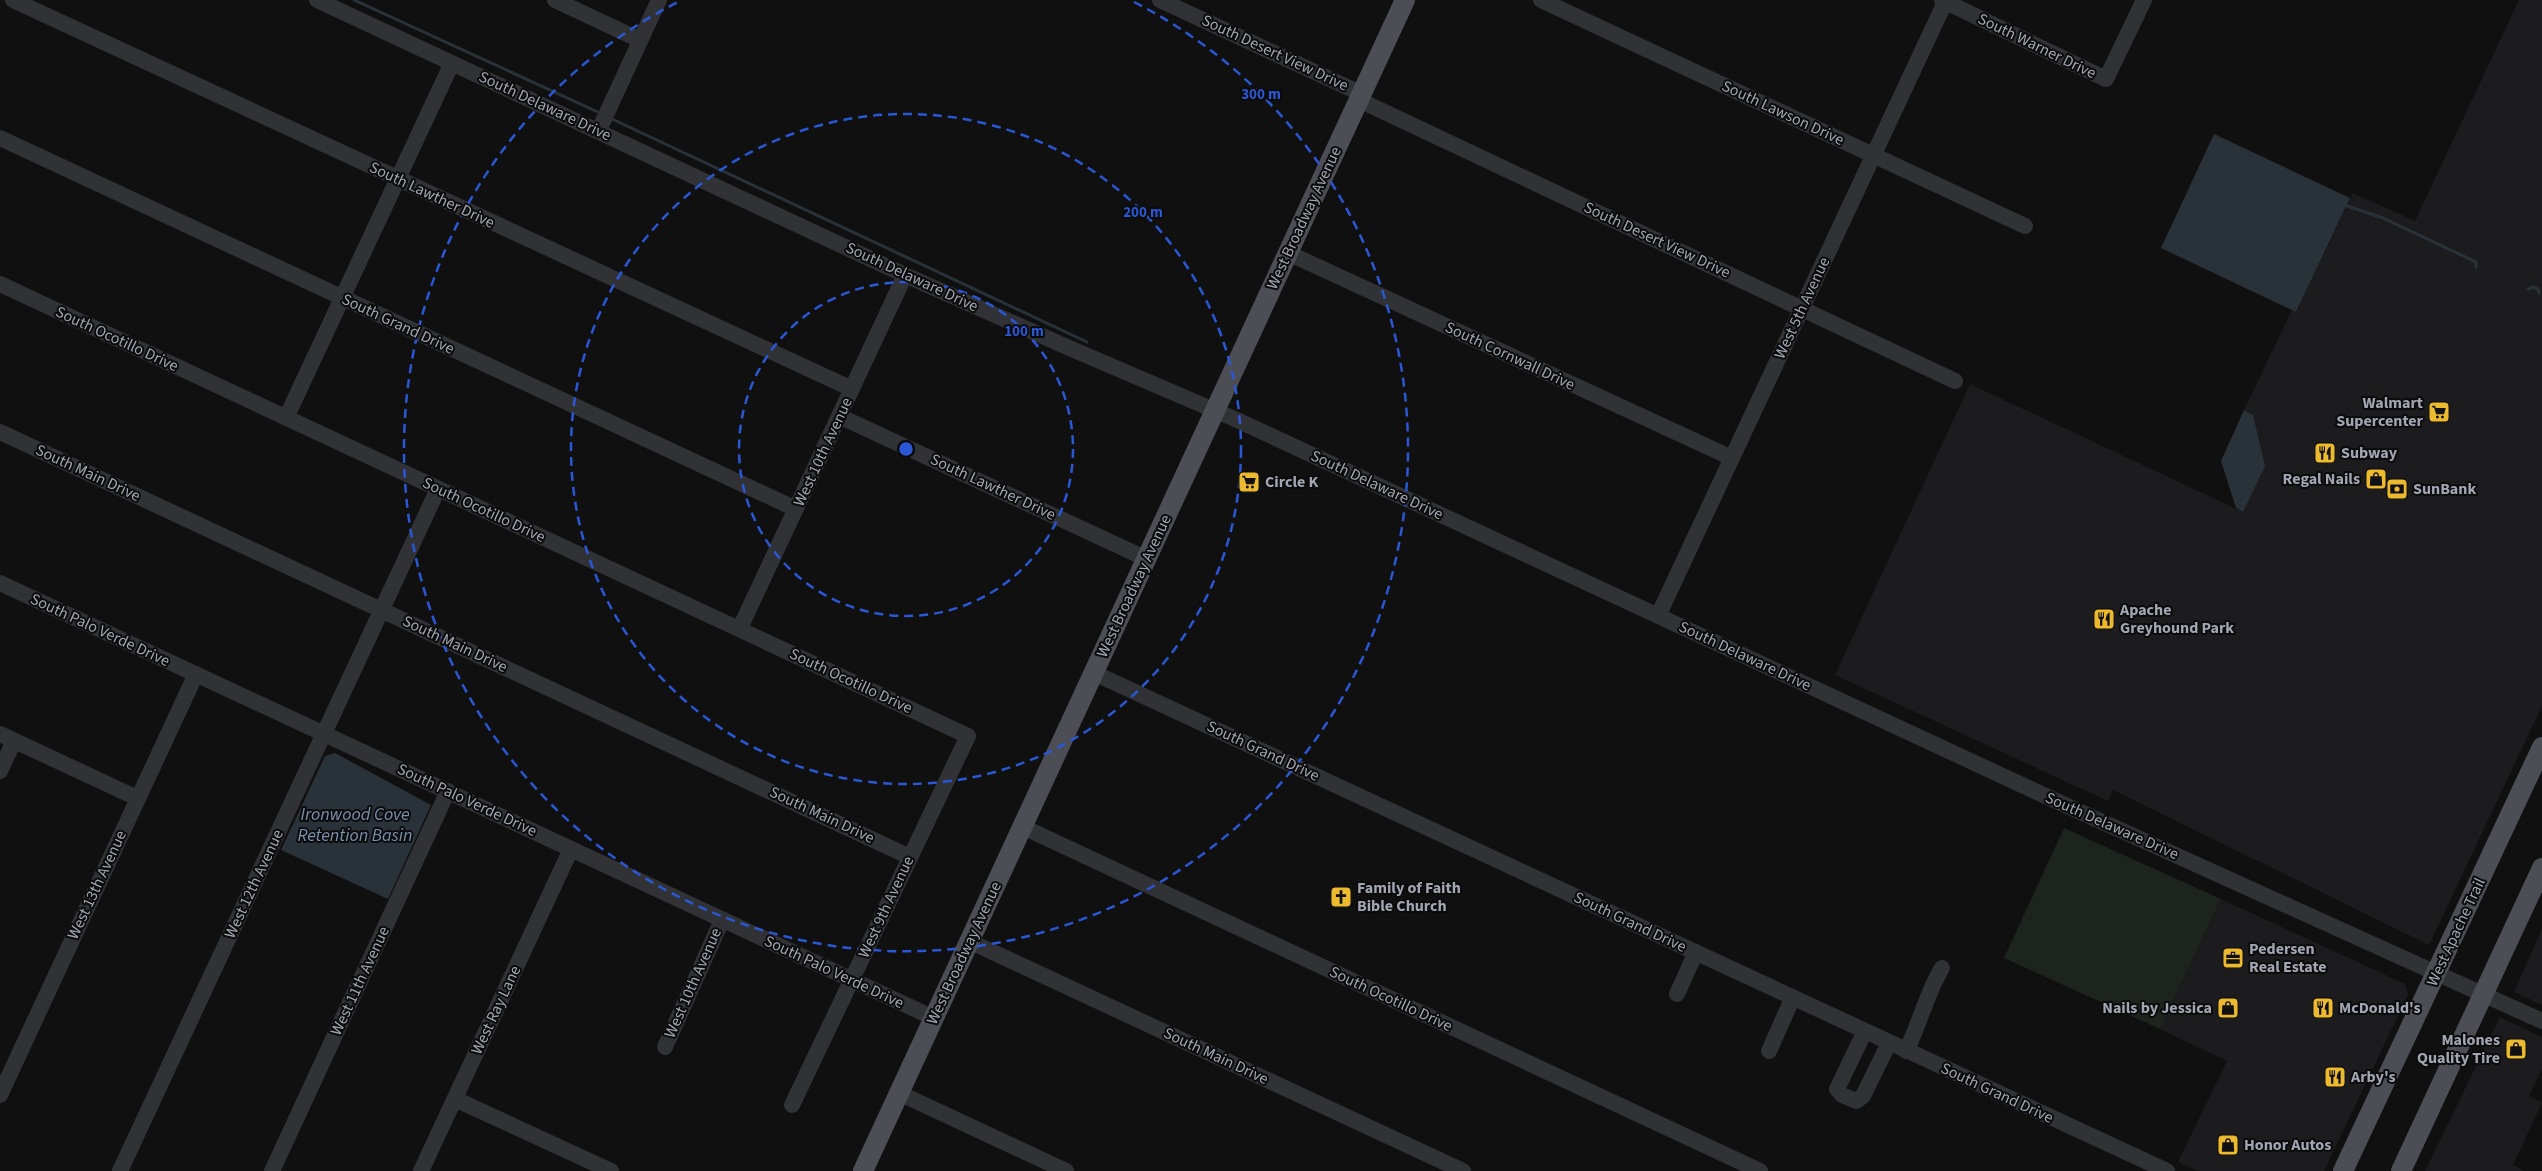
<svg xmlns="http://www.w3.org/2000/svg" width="2542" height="1171" font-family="'Source Sans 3',sans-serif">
<rect width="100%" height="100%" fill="#101011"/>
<path fill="#1c1c1e" d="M 2519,0 L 2542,0 L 2542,706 L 2429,945 L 2113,790 L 2108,801 L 1835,675 L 1970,384 L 2243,512 L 2257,437 L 2253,415 L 2244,410 L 2292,310 L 2296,312 L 2353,193 L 2415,221 Z
M 2221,899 L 2405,984 L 2408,995 L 2324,1171 L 2198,1171 L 2178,1162 L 2227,1061 L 2160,1029 Z
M 2542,929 L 2542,1005 L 2514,992 Z
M 2500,1017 L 2542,1037 L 2542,1069 L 2529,1096 L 2542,1103 L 2513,1165 L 2524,1171 L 2425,1171 Z"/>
<path fill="#1d241e" d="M 2064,828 L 2221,899 L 2160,1029 L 2004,958 Z"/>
<path fill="#2a3239" d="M 2214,134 L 2350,198 L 2296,312 L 2161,248 Z
M 2244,410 L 2253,415 L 2265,466 L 2243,512 L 2236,508 L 2221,461 Z
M 335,753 L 431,805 L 388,899 L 281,850 L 325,756 Z"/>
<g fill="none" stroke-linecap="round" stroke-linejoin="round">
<path stroke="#2a3239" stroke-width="3" d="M 354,0 L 600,113
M 610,118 L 1087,342
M 2347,206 L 2383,218 L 2476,262 L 2476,267
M 2528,289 L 2533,287 L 2538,289 L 2539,293"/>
<path stroke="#313236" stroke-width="16" d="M 13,0 L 852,389
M 317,0 L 905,275 L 1067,347 L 1237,420 L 2065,805 L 2542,1021
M 555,0 L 640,40
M 1160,0 L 1362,94
M 1541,0 L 2025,226
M 1942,0 L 2106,79 L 2144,0
M 1359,100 L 1955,381
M 599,130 L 659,0
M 0,138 L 796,509
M 1288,253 L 1732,458
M 0,284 L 968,736 L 792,1105
M 839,416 L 1147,559
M 286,418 L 452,63
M 0,432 L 910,857
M 0,583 L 934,1018
M 1658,616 L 1946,0
M 740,628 L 905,275
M 1094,673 L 2167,1171
M 0,734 L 137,798
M 0,771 L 14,741
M 1023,827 L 1760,1171
M 969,941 L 1463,1171
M 1677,994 L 1696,952
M 1865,1031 L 1837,1089 L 1842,1095 L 1856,1101 L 1863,1096 L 1889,1043
M 665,1047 L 722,920
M 1769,1051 L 1793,997
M 1906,1051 C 1920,1024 1926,994 1942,968
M 899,1093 L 1066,1171
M 0,1095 L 196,674
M 455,1099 L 611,1171
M 120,1171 L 438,489
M 272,1171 L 448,791
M 421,1171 L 571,849"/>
<path stroke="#4d4e55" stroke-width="20" d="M 863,1171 L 1405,0
M 2343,1171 L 2542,747
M 2401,1171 L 2542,868"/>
</g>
<g fill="none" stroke="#2a57d4" stroke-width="2.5" stroke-dasharray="9 6">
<circle cx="906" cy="449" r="167"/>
<circle cx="906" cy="449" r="335"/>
<path d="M1134 2A502 502 0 1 1 678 2"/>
</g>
<defs>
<g id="supermarket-square" transform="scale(1.125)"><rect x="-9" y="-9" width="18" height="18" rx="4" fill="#ecba2e" stroke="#0b0b0c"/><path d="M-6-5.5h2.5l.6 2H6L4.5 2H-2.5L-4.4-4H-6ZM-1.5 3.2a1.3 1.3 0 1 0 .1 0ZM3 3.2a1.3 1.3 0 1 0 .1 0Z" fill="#111"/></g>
<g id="restaurant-square" transform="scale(1.125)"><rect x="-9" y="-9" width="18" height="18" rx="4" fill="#ecba2e" stroke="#0b0b0c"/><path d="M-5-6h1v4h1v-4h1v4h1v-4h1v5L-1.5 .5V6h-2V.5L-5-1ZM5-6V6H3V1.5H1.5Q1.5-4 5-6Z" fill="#111"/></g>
<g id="shop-square" transform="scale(1.125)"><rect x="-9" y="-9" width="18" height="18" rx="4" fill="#ecba2e" stroke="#0b0b0c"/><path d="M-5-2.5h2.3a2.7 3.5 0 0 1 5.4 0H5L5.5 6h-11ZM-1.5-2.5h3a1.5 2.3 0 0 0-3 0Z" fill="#111"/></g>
<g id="bank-square" transform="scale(1.125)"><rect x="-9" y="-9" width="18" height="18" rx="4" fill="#ecba2e" stroke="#0b0b0c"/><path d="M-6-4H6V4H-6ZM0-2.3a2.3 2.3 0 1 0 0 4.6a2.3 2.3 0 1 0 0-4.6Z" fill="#111"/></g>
<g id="church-square" transform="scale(1.125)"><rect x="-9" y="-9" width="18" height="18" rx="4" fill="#ecba2e" stroke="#0b0b0c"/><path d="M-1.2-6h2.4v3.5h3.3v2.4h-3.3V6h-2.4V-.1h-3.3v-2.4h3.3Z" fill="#111"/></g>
<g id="office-square" transform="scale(1.125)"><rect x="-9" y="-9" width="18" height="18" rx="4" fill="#ecba2e" stroke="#0b0b0c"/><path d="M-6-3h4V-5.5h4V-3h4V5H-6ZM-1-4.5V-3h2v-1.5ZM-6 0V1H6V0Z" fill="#111"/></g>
</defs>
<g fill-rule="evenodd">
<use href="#supermarket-square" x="2439" y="412"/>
<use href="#restaurant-square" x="2325" y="453"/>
<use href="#shop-square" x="2376" y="479"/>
<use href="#supermarket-square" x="1249" y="482"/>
<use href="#bank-square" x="2397" y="489"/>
<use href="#restaurant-square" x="2104" y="619"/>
<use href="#church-square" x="1341" y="897"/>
<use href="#office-square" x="2233" y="958"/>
<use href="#shop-square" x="2228" y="1008"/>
<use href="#restaurant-square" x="2323" y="1008"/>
<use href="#shop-square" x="2516" y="1049"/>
<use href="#restaurant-square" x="2335" y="1077"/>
<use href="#shop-square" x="2228" y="1145"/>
</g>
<g text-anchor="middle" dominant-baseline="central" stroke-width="4" stroke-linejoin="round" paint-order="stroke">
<g font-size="16" fill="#a2a5b2" stroke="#0b0b0c">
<text transform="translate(2037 46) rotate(26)">South Warner Drive</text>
<text transform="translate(1275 53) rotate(25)">South Desert View Drive</text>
<text transform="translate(545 106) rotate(25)">South Delaware Drive</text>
<text transform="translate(1783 113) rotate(25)">South Lawson Drive</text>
<text transform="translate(432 195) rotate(25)">South Lawther Drive</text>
<text transform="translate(1304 218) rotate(-65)">West Broadway Avenue</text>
<text transform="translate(1657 240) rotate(25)">South Desert View Drive</text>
<text transform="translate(912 277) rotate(25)">South Delaware Drive</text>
<text transform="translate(1802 308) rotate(-65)">West 5th Avenue</text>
<text transform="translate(398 324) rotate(25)">South Grand Drive</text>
<text transform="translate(117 339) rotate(25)">South Ocotillo Drive</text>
<text transform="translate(1510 356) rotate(25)">South Cornwall Drive</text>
<text transform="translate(823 452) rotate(-65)">West 10th Avenue</text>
<text transform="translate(88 473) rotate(25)">South Main Drive</text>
<text transform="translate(1377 485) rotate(25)">South Delaware Drive</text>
<text transform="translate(993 487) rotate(25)">South Lawther Drive</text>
<text transform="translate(484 510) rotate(25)">South Ocotillo Drive</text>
<text transform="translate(1134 586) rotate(-65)">West Broadway Avenue</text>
<text transform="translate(100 630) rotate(25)">South Palo Verde Drive</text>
<text transform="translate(455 644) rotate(25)">South Main Drive</text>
<text transform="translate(1745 656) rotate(25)">South Delaware Drive</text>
<text transform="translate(851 681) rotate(25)">South Ocotillo Drive</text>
<text transform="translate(1263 751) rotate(25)">South Grand Drive</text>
<text transform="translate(467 800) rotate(25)">South Palo Verde Drive</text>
<text transform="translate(822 815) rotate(25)">South Main Drive</text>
<text transform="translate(2112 826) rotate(24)">South Delaware Drive</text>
<text transform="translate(254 884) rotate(-65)">West 12th Avenue</text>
<text transform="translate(97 885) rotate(-65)">West 13th Avenue</text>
<text transform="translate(886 907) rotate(-65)">West 9th Avenue</text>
<text transform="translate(1630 922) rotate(25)">South Grand Drive</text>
<text transform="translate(2456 932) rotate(-65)">West Apache Trail</text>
<text transform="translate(964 953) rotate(-65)">West Broadway Avenue</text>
<text transform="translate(834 972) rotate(25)">South Palo Verde Drive</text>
<text transform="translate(360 981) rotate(-65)">West 11th Avenue</text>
<text transform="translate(693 983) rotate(-66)">West 10th Avenue</text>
<text transform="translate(1391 999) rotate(25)">South Ocotillo Drive</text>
<text transform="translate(496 1010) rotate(-65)">West Ray Lane</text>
<text transform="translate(1216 1056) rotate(25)">South Main Drive</text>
<text transform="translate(1997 1093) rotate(25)">South Grand Drive</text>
</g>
<g font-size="16" font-weight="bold" fill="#a2a5b2" stroke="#0b0b0c" text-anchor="start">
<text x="2423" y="403" text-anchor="end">Walmart<tspan x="2423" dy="18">Supercenter</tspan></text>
<text x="2341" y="453">Subway</text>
<text x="2360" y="479" text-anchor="end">Regal Nails</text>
<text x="1265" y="482">Circle K</text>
<text x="2413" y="489">SunBank</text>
<text x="2120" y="610">Apache<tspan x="2120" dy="18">Greyhound Park</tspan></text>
<text x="1357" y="888">Family of Faith<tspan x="1357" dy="18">Bible Church</tspan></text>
<text x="2249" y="949">Pedersen<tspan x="2249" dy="18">Real Estate</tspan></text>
<text x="2212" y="1008" text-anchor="end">Nails by Jessica</text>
<text x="2339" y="1008">McDonald's</text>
<text x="2500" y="1040" text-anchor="end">Malones<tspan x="2500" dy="18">Quality Tire</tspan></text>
<text x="2351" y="1077">Arby's</text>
<text x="2244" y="1145">Honor Autos</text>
</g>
<g font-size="18" font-style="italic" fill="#7991ad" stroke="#0b0b0c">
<text x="355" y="814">Ironwood Cove<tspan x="355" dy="21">Retention Basin</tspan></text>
</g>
</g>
<circle cx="906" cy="449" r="8" fill="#2a57d4" stroke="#0b0b0c" stroke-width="2.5"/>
<g font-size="15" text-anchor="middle" font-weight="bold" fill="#2a57d4" stroke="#0b0b0c" stroke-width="4" stroke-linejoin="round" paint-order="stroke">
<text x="1261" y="99">300 m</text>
<text x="1143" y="217">200 m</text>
<text x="1024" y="336">100 m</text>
</g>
</svg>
